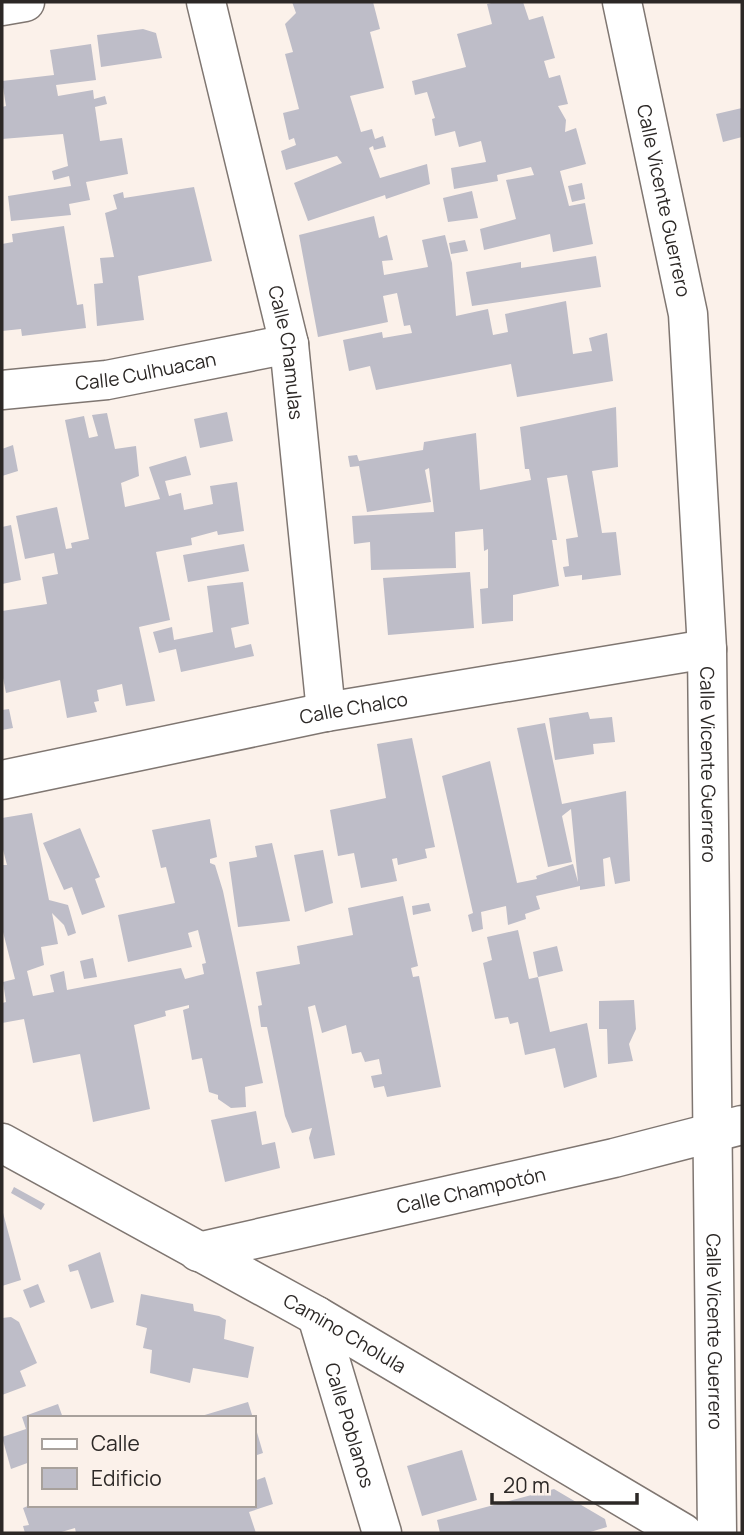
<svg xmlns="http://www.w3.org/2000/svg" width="744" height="1535" font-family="Manrope,sans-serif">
<rect width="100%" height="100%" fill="#fbf1ea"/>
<path fill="#bebdc8" d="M 292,2 L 373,2 L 380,29 L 370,32 L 384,88 L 350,96 L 361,132 L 372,129 L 375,139 L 383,136 L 386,147 L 374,150 L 373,146 L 369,148 L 380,178 L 427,164 L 430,184 L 386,199 L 385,195 L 308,221 L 294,183 L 342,163 L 337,156 L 286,170 L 281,151 L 296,145 L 294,138 L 289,140 L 283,113 L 299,109 L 285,54 L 293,52 L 285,24 L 296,13 Z
M 495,2 L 523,2 L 529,20 L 543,16 L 555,58 L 544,61 L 549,78 L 560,75 L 568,104 L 558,106 L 566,120 L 565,132 L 576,128 L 586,164 L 560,171 L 569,206 L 585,203 L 593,244 L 553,252 L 550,234 L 484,250 L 480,229 L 516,219 L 506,180 L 534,175 L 531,167 L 497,175 L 498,181 L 454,189 L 451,168 L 486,162 L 481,141 L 459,147 L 455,131 L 435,136 L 432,119 L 435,118 L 427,92 L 415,95 L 412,81 L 466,67 L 457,34 L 492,24 L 487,4 Z
M 143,29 L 156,33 L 162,58 L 101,67 L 97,35 Z
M 91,44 L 96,80 L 56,85 L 58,96 L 93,90 L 94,99 L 105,96 L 107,104 L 95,107 L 100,141 L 122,138 L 128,174 L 86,182 L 90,200 L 69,204 L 71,215 L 11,221 L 8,196 L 71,186 L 69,176 L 54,180 L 52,171 L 68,166 L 63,134 L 2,139 L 2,107 L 6,106 L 2,81 L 54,75 L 50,50 Z
M 742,108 L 742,137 L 723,142 L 716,114 Z
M 582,183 L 585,199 L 572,202 L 568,186 Z
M 194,187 L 212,261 L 138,276 L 144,320 L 97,326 L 94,284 L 103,283 L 100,258 L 114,257 L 105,213 L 117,209 L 113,195 L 123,192 L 124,198 Z
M 472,191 L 478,218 L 448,222 L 443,198 Z
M 374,216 L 379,238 L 387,235 L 393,260 L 382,261 L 384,275 L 428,267 L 422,240 L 445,235 L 452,263 L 456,316 L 488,309 L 493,335 L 508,332 L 505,314 L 566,301 L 573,354 L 592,351 L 589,338 L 607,333 L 613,381 L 517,397 L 511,364 L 376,390 L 370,366 L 349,371 L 343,340 L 382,332 L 383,338 L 412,333 L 410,325 L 404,326 L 397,293 L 383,296 L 388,322 L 318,337 L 299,235 Z
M 64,226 L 77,305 L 83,304 L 86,328 L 22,336 L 21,329 L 2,331 L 2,244 L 13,242 L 12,234 Z
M 465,240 L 468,251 L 451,254 L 449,243 Z
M 596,256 L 601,287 L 472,306 L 466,272 L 521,262 L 521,268 Z
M 616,407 L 618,467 L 592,471 L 602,533 L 616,532 L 621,575 L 582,580 L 582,575 L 565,577 L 563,567 L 569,566 L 566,539 L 578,537 L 567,475 L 547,478 L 557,540 L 552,540 L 559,586 L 513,595 L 513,621 L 482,624 L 480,589 L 488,588 L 488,549 L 484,551 L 483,529 L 455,532 L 456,568 L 371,570 L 370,542 L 354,544 L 352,516 L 434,512 L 429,468 L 425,470 L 431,502 L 367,512 L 359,466 L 350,467 L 348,456 L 357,455 L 359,461 L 423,450 L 424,442 L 476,433 L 480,490 L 531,480 L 529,469 L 525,469 L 520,427 Z
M 227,412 L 233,441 L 200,448 L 194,419 Z
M 107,413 L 115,449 L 136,446 L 139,476 L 121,483 L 125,507 L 160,499 L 149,467 L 186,456 L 191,475 L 165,481 L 169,496 L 181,493 L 184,510 L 213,504 L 210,486 L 237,482 L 244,531 L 218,535 L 217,531 L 191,538 L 192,545 L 156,552 L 170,620 L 139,627 L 155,701 L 126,706 L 122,684 L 97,690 L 99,701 L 94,702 L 97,712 L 67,718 L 60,680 L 6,693 L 2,673 L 2,611 L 47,604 L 42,577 L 58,574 L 54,553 L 25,559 L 16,516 L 57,507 L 66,549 L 72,548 L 71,543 L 89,539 L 65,420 L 84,416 L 89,438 L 98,436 L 92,415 Z
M 13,445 L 18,471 L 2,476 L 2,449 Z
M 11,525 L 21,580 L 2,584 L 2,527 Z
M 244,544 L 249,571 L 188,582 L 183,555 Z
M 470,572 L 474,628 L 388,635 L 383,578 Z
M 243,582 L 249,624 L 231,628 L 235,648 L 251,644 L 254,656 L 181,672 L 176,649 L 159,653 L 153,632 L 172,627 L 174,640 L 213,632 L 207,586 Z
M 9,709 L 13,728 L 2,730 L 2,710 Z
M 588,712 L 590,719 L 612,717 L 615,742 L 593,744 L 594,754 L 555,760 L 549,718 Z
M 545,723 L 562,804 L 626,791 L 630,881 L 615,884 L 610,857 L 603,859 L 605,886 L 580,890 L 580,886 L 536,896 L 540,909 L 525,914 L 526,919 L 508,925 L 506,906 L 481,912 L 483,929 L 472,932 L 468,915 L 473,913 L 442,776 L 490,761 L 517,883 L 537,879 L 536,876 L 573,864 L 578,882 L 571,809 L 562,816 L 572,862 L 548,867 L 526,769 L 517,728 Z
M 412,738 L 435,847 L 425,849 L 427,858 L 398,865 L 397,858 L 392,859 L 397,881 L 361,888 L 354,853 L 338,856 L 330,810 L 386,798 L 377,744 Z
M 32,813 L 49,900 L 68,905 L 76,933 L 68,936 L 64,925 L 52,913 L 58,944 L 41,947 L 44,965 L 27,971 L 33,996 L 54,992 L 50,975 L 64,971 L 67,990 L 181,968 L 185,979 L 204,974 L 202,964 L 206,963 L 198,930 L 188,933 L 192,947 L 128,962 L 118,915 L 175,903 L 166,867 L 161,868 L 152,830 L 210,819 L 217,857 L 210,859 L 210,863 L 215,865 L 223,891 L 263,1083 L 245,1087 L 246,1107 L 231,1108 L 218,1099 L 218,1095 L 209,1092 L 202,1058 L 192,1060 L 183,1010 L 189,1008 L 189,1005 L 165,1011 L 166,1016 L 134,1025 L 150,1109 L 93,1122 L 80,1054 L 33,1063 L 24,1019 L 2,1023 L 2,1003 L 6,1002 L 3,982 L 15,979 L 2,928 L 2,865 L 7,865 L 2,846 L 2,818 Z
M 80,828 L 100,877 L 95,879 L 105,907 L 82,915 L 72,887 L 64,890 L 43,843 Z
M 272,843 L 290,921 L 238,927 L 229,862 L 257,857 L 255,846 Z
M 323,850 L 333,903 L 305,912 L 294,855 Z
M 403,896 L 418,966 L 411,968 L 413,977 L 419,976 L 441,1087 L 387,1097 L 384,1086 L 374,1088 L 371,1076 L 382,1074 L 379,1059 L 365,1062 L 361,1052 L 352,1054 L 346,1025 L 322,1033 L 315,1005 L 308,1007 L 335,1155 L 314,1159 L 309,1138 L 312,1128 L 292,1133 L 285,1116 L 267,1027 L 261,1027 L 258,1006 L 262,1005 L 256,972 L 300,964 L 297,946 L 353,935 L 348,908 Z
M 429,903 L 431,911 L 413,915 L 412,906 Z
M 518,930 L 529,979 L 538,977 L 550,1032 L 587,1023 L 597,1077 L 564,1088 L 555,1048 L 525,1055 L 518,1022 L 510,1024 L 508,1017 L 495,1019 L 483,963 L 492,960 L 487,937 Z
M 557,946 L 563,971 L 538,977 L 533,952 Z
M 93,958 L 97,977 L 84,979 L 80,961 Z
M 634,1000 L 636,1029 L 629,1044 L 633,1061 L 608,1064 L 607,1029 L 599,1029 L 599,1001 Z
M 256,1111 L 262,1145 L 275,1142 L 280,1168 L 225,1182 L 211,1120 Z
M 14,1187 L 45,1204 L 41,1210 L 11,1193 Z
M 2,1209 L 21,1280 L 2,1286 Z
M 100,1252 L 114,1302 L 91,1309 L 78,1270 L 70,1272 L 68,1265 Z
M 38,1284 L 45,1302 L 30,1308 L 23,1290 Z
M 141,1294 L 193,1304 L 194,1311 L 219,1316 L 226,1320 L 224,1339 L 254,1347 L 248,1378 L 193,1368 L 190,1383 L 150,1373 L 152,1350 L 143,1348 L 147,1328 L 136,1325 Z
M 11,1317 L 19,1322 L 37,1363 L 20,1371 L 26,1386 L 2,1395 L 2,1318 Z
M 248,1402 L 253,1418 L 198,1418 L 198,1417 Z
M 58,1404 L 63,1418 L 30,1418 L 30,1462 L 11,1469 L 2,1437 L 26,1429 L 22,1417 Z
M 254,1422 L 263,1453 L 254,1456 Z
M 462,1450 L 477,1500 L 422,1516 L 407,1466 Z
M 265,1477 L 273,1504 L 249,1512 L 256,1533 L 76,1533 L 75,1528 L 58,1533 L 25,1533 L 23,1526 L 29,1525 L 23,1508 L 30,1505 L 254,1505 L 254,1481 Z
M 554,1489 L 605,1519 L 607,1527 L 587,1533 L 440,1533 L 437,1520 Z"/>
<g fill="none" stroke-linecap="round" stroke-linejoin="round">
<g stroke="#7f7671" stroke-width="41">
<g id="minor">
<path id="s1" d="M 206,2 L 289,344 L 326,712"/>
<path d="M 2,6 L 25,2"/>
<path id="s2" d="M 2,390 L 107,380 L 289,344"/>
<path id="s3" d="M 2,780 L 326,712 L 707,649"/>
<path id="s4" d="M 2,1143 L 317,1316 L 683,1533"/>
<path id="s5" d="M 198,1252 L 614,1158 L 742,1125"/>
<path id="s6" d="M 317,1316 L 382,1533"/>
</g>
</g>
<g stroke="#7f7671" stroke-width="41">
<g id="major">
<path id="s7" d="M 622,2 L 688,314 L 707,649 L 717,1533"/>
</g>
</g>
<use href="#minor" stroke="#fff" stroke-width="38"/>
<use href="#major" stroke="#fff" stroke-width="38"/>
</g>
<g text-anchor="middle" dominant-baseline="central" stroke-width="7" stroke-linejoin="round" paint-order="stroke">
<g font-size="19" fill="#2c2826" stroke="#fbf1ea">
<text stroke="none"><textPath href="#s7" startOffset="203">Calle Vicente Guerrero</textPath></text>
<text stroke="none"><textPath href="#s1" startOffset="360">Calle Chamulas</textPath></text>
<text stroke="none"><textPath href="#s2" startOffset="145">Calle Culhuacan</textPath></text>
<text stroke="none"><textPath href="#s3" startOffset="359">Calle Chalco</textPath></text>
<text stroke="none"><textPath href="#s7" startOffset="770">Calle Vicente Guerrero</textPath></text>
<text stroke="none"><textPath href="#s5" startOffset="280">Calle Champotón</textPath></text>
<text stroke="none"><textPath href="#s7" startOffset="1337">Calle Vicente Guerrero</textPath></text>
<text stroke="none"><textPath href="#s4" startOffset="392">Camino Cholula</textPath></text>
<text stroke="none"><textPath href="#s6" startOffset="114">Calle Poblanos</textPath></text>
</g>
</g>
<rect width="744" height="1535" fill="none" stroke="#2c2826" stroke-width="7"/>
<rect x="28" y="1416" width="228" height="91" fill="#fbf1ea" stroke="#a8a19c" stroke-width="2"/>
<rect x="42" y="1439" width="35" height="10" fill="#ffffff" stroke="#a8a19c" stroke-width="2"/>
<text x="91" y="1451" font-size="21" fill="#2c2826">Calle</text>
<rect x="42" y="1468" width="35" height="21" fill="#bebdc8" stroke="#a8a19c" stroke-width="2"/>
<text x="91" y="1486" font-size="21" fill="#2c2826">Edificio</text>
<path d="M492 1493v10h145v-10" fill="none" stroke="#2c2826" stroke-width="3.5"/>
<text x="503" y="1493" font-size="21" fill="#2c2826" stroke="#fbf1ea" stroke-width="5" paint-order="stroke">20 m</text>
</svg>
